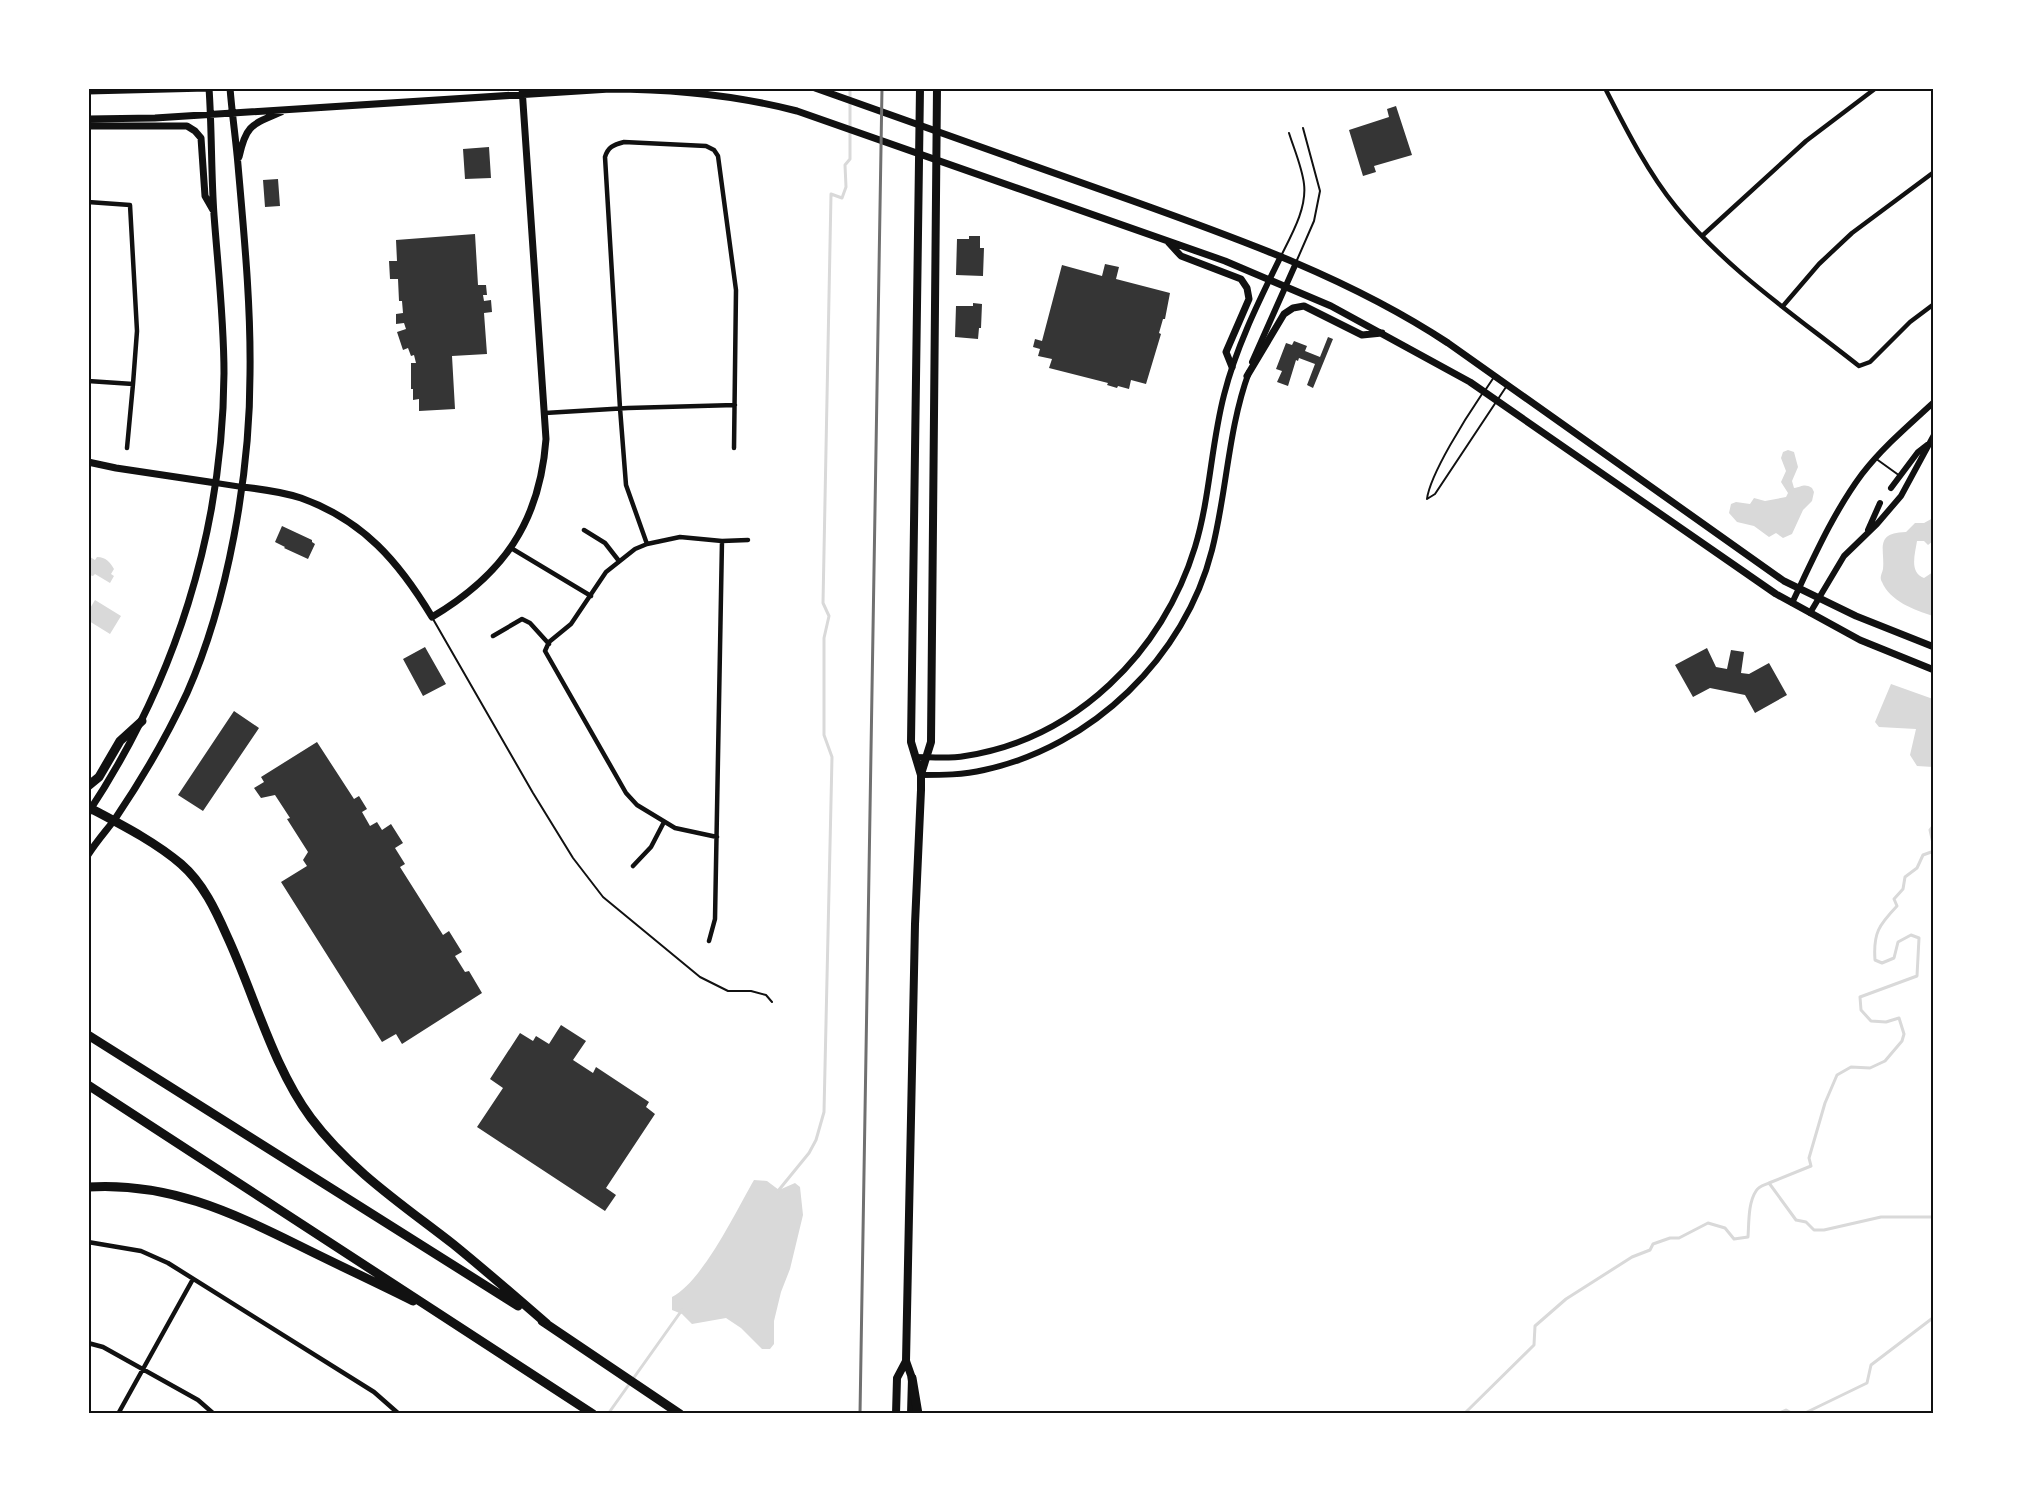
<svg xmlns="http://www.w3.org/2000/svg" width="2022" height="1502" font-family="'DejaVu Sans',sans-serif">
<rect width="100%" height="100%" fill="#fff"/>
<path fill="#d9d9d9" d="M 1788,450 L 1794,452 L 1798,467 L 1792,481 L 1794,488 C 1802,487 1804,483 1812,488 L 1814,492 L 1812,501 L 1803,510 L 1792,534 L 1783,538 L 1776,533 L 1769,537 L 1754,526 L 1737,522 L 1729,513 L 1731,504 L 1736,502 L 1750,504 L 1754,498 L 1765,501 L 1786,497 L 1788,493 L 1781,482 L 1786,471 L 1781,458 L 1783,452 Z
M 1933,518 L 1933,541 L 1928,545 L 1924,541 L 1917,541 C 1915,554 1909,573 1924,578 L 1933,572 L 1933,616 C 1914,610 1890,601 1882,582 C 1879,577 1882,574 1883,569 C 1885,549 1874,533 1906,532 L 1915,523 L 1924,523 Z
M 90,557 L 95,560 L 97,557 C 106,557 110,562 114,569 L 111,574 L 114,576 L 110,583 L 95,574 L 93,576 L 89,575 L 89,560 Z
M 95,600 L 121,616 L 110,634 L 89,621 L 89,610 Z
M 1891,684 L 1933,699 L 1933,767 L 1917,766 L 1910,755 L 1916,729 L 1879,727 L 1875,722 Z
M 754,1180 L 767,1181 L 779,1190 L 795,1183 L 800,1187 L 803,1215 L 790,1269 L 781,1292 L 774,1321 L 774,1344 L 770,1349 L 762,1349 L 741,1328 L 726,1318 L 692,1324 L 682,1314 L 672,1310 L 672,1297 C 703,1281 736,1211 754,1180 Z"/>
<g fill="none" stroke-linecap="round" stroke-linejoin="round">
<path stroke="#d9d9d9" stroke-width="3" d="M 1934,825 L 1930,830 L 1934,848
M 1769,1183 L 1811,1166 L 1809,1158 L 1825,1103 L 1837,1075 L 1851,1067 L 1870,1068 L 1885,1061 L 1902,1041 L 1904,1034 L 1899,1018 L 1886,1022 L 1871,1021 L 1861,1010 L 1860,997 L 1917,976 L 1919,938 L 1911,935 L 1898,942 L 1894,958 L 1882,963 L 1875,960 C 1873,933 1879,925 1897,906 L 1894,899 L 1903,889 L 1905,877 L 1917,868 L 1923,855 L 1934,851
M 778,1191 L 809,1153 L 816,1140 L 824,1112 L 832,757 L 824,735 L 824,638 L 829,616 L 823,603 L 831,194 L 842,198 L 846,187 L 845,165 L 850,159 L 850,88
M 608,1414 L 682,1310
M 1464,1414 L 1534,1345 L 1535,1326 L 1566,1299 L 1632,1257 L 1650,1250 L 1653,1244 L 1670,1238 L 1679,1238 L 1708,1223 L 1725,1228 L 1734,1239 L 1748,1237 C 1749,1223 1748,1203 1756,1191 C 1759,1186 1765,1185 1769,1183 L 1796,1220 L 1806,1222 L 1814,1230 L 1824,1230 L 1881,1217 L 1934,1217
M 1777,1414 L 1786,1410 L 1793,1414
M 1803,1414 L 1867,1383 L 1871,1365 L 1934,1317"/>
</g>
<path fill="#353535" d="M 1396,106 L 1412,155 L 1374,166 L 1376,172 L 1363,176 L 1349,130 L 1389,117 L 1387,109 Z
M 489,147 L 491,178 L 465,179 L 463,149 Z
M 278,179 L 280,206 L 265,207 L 263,180 Z
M 475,234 L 478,285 L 486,285 L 487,295 L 483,295 L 484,301 L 491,300 L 492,312 L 484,313 L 487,354 L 452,356 L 455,409 L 419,411 L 419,399 L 413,400 L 413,389 L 411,389 L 411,363 L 416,363 L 414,355 L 411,356 L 408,348 L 403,350 L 397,332 L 406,329 L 404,323 L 396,324 L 396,314 L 403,313 L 402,301 L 399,301 L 398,279 L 390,279 L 389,261 L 397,261 L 396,240 Z
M 969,236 L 980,236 L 980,248 L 984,248 L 983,276 L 956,275 L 957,239 L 969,239 Z
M 1105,264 L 1119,267 L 1116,279 L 1170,293 L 1165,319 L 1163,319 L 1159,333 L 1161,334 L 1146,384 L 1131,380 L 1129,389 L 1118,386 L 1117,388 L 1107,385 L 1108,383 L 1049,368 L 1052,359 L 1038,356 L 1040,349 L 1033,347 L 1035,339 L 1042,341 L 1062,265 L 1102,276 Z
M 973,303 L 982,304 L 981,328 L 979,328 L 978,339 L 955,337 L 956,306 L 973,306 Z
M 1328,337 L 1333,339 L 1313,388 L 1307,385 L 1315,364 L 1299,358 L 1298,361 L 1296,360 L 1288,386 L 1277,382 L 1282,371 L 1276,369 L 1286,343 L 1292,345 L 1294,341 L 1307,346 L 1305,351 L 1320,357 Z
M 282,526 L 312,540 L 312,542 L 315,544 L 308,559 L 284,548 L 285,547 L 275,542 Z
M 425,647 L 446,684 L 423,696 L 403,659 Z
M 1707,648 L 1716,667 L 1727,669 L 1731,650 L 1744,652 L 1741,673 L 1749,674 L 1769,663 L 1787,695 L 1755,713 L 1745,695 L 1710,688 L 1693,697 L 1675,665 Z
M 234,711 L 259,728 L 203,811 L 178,795 Z
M 317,742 L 354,799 L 359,796 L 367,809 L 362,812 L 370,826 L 377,822 L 382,830 L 391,824 L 403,843 L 395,848 L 405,864 L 400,867 L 443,935 L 449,931 L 462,952 L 455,956 L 465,972 L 469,971 L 482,993 L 402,1044 L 396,1034 L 382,1042 L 281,882 L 307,866 L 303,860 L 308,852 L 287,819 L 290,818 L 275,795 L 261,798 L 254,788 L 264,782 L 261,777 Z
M 561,1025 L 586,1041 L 573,1060 L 593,1073 L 596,1067 L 649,1102 L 646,1107 L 655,1114 L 606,1188 L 616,1195 L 605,1211 L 477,1127 L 503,1088 L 490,1079 L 520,1033 L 533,1041 L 536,1036 L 549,1044 Z"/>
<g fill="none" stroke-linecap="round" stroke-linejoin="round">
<path stroke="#111" stroke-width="2" d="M 1281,256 C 1292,234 1307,208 1304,184 C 1302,167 1294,149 1289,133
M 1297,260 L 1314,221 L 1320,191 L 1303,128
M 1486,389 L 1494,377
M 1875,458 L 1900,476
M 1427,499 C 1430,474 1467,416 1482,394
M 1427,499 L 1435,494 L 1506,387
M 433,619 L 533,793 L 573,858 L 603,897 L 700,977 L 728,991 L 751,991 L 766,995 L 772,1002"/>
<path stroke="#111" stroke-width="4.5" d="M 1605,88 C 1626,129 1647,171 1676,207 C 1727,270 1796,316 1859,366 L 1870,362 L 1910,322 L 1934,304
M 88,202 L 130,205 L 137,331 L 133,384 L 88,381
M 1702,236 L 1806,141 L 1876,88
M 1783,306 L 1819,264 L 1852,233 L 1934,172
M 545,413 L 628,408 L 735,405
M 127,448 L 133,384
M 584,530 L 605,543 L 619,561
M 722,541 L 748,540
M 647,544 L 626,485 L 620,408 L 605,157 C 608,147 613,145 624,142 L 706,146 L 714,150 L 718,156 L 736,290 L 734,448
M 511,548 L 591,596
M 493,636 L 522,619 L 530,623 L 549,644
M 633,866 L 651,847 L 664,822
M 709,941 L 715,919 L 722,541 L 680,537 L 647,544 L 635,549 L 606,572 L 571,624 L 549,642 L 545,651 L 626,793 L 637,805 L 675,828 L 717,837
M 88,1242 L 141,1251 L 168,1263 L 374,1392 L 399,1414
M 88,1343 L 103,1347 L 198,1400 L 214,1414
M 118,1414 L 193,1279"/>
<path stroke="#111" stroke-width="6" d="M 1252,362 L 1296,263
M 216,483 L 242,487
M 1891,488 L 1918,452 L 1927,445
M 1868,530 L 1880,503
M 1792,603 C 1813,559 1833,513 1862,474 C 1883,447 1909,425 1934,402
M 1810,613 L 1844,556 L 1877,524 L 1901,496 L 1934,435
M 915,757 C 931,757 949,759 965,756 C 1076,739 1163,652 1195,547 C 1210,498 1211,445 1224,395 C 1236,347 1259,301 1281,256
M 921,775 C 942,775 963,775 984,770 C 1092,747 1185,657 1212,550 C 1227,491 1228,429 1249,372"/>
<path stroke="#111" stroke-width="7" d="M 815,88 C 921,125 1027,163 1133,201 C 1242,240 1351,279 1448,343 L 1784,581 L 1856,616 L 1934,647
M 88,91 L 207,88
M 88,119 L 155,118 L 610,89 C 674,89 735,95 797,111 L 1225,261 L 1331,306 L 1470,382 L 1776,594 L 1860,640 L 1934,670
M 88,126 L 187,126 L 195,131 L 201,138 L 205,196 L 213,210
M 239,157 C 246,125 251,125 281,112
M 1169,243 L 1181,256 L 1241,279 L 1247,288 L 1249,299 L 1226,352 L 1232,367
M 1247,376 L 1284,314 L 1293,308 L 1304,306 L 1362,335 L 1382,333
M 88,462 L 116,468 L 216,483
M 242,487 C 262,489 282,492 301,498 C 363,520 399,562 432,617 C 503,575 540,522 546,439 L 522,88
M 88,813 C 175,682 223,531 224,373 C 224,321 218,268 214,215 C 211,173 212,131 209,88
M 88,855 C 96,842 106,831 115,819 C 142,779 167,736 187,693 C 228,601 250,474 250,374 C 251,305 244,234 238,165 C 236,140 232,114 230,88"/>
<path stroke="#111" stroke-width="8" d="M 921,774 L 931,742 L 937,88
M 896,1414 L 897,1378 L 906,1361
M 911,1414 L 912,1378 L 906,1361 L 915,924 L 921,790 L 921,775 L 911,742 L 920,88"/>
<path stroke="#111" stroke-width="9" d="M 88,786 L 99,777 L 120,741 L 142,721
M 88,807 C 120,824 154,841 181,864 C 203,883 216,911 227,936 C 254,994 273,1067 311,1118 C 350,1170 403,1205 453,1244 C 485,1270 516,1297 547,1324
M 88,1035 L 518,1306
M 88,1085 L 593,1414
M 88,1187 C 167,1182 229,1211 298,1245 C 336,1264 375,1282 413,1301
M 542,1321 L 680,1414
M 912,1378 L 918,1414"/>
<path stroke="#707070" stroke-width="3" d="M 860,1414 L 882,88"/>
</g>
<rect width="2022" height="1502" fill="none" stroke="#ffffff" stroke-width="180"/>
<rect x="90" y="90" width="1842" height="1322" fill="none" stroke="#111" stroke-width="2"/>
</svg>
